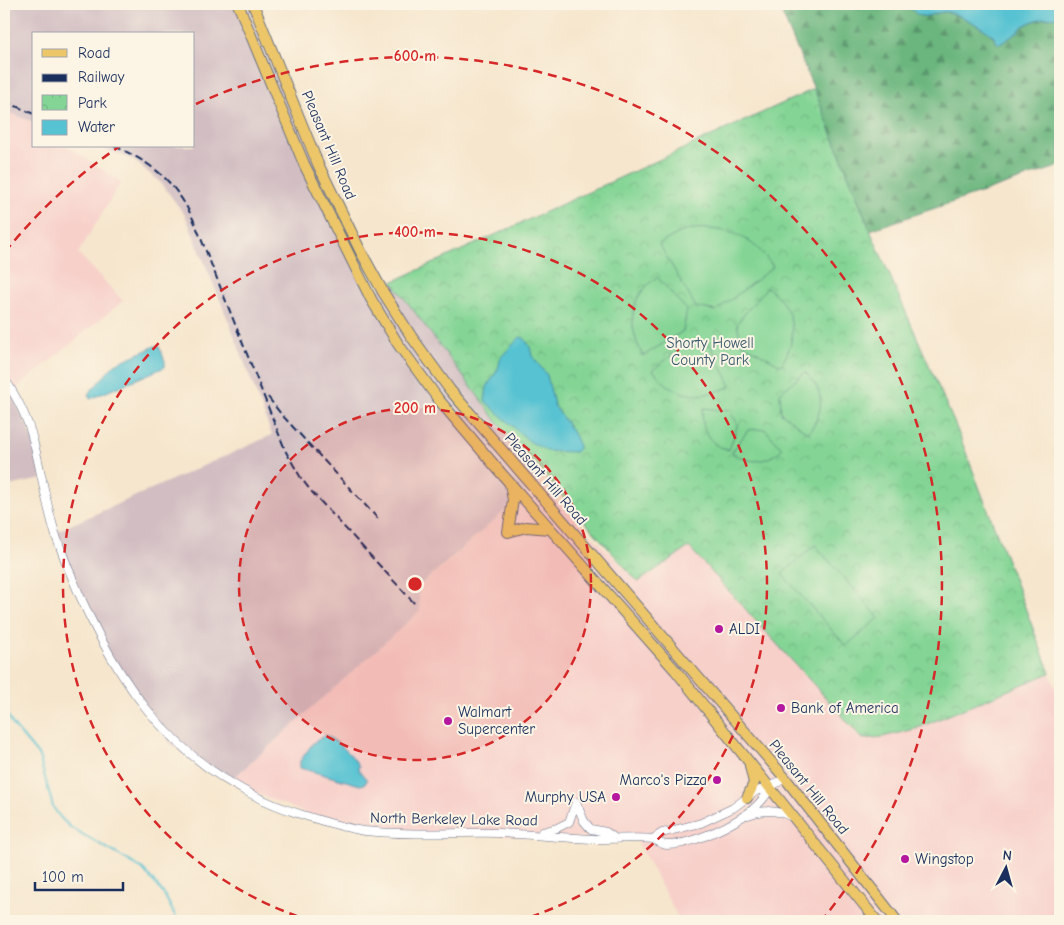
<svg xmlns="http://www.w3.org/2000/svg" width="1064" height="925" font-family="'Comic Neue',sans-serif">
<defs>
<pattern id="forest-firs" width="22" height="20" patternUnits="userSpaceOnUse" patternTransform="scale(1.25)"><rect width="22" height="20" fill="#6bb67e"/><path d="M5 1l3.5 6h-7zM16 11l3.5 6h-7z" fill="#57946a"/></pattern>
<pattern id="park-crowns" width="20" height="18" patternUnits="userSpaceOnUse" patternTransform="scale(1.25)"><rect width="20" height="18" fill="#84d595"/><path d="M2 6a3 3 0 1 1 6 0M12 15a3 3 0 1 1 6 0" fill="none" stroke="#71b783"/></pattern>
</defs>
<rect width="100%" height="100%" fill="#fcf5e5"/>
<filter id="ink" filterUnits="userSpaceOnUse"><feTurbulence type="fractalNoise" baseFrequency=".02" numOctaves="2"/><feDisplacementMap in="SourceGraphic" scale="10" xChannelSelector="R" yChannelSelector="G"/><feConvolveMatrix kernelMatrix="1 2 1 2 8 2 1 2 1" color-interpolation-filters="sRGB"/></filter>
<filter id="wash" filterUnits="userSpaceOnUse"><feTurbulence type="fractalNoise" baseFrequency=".0096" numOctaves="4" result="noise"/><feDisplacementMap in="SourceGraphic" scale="20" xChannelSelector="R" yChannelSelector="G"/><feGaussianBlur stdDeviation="1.12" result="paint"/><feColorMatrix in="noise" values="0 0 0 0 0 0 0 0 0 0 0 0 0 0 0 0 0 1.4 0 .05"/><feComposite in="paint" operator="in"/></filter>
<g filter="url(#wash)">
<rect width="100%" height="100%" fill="#f6e6cd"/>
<path fill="#f7d0ca" d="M 4,111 L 25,118 L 34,124 L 34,146 L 67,146 L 121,182 L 78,253 L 123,301 L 13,391 L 4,378 Z
M 538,482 L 638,582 L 689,546 L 863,739 L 882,737 L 915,729 L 1050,673 L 1060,699 L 1060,921 L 680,921 L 636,839 L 400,833 L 329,823 L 229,782 L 420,611 L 418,588 Z"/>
<path fill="#d2bec2" d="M 4,4 L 246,4 L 318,171 L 355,263 L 371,294 L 392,282 L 502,428 L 538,482 L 418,587 L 420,611 L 229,782 L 171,744 L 103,645 L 55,532 L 272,435 L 231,327 L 185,215 L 161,183 L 132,159 L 97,146 L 194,146 L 194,34 L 34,34 L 34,122 L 4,111 Z
M 4,378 L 33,438 L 42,479 L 4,487 Z"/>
<path fill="url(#forest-firs)" stroke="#43726e" d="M 778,4 L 909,4 C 923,29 933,7 952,13 C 963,17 985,28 993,36 C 996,40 995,42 1000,44 L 1017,33 L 1023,26 L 1031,22 L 1043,18 L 1060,17 L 1060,166 L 870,230 L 814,89 Z"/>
<path fill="url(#park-crowns)" stroke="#50827a" d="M 814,89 L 870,230 L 957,429 L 1050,673 L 915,729 L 882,737 L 863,739 L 689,547 L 638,582 L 502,428 L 392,282 Z"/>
<path fill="#84d595" stroke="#50827a" d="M 692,229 C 728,227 753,236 773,267 L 716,311 L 696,307 L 659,244 L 679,233 Z
M 657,277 L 687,310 L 683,331 L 643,356 C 627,325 628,298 657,277 Z
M 767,287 C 794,307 800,336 781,365 L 741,343 L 737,323 Z
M 689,341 L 710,345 L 731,386 C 700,400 675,399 653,370 Z
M 805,372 C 825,390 825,412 808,433 L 781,413 L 780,393 Z
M 703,408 L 729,411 L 738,424 L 729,450 C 708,445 700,428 703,408 Z
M 765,429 L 782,449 C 767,463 749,465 732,452 L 748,430 Z
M 815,545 L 879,618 L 846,646 L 782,574 Z"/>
<path fill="#57c2d2" stroke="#397898" d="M 909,4 L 1060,4 L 1060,17 L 1043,18 L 1031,22 L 1023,26 L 1017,33 L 1000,44 C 995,42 996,40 993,36 C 985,28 963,17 952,13 C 933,7 922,29 909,4 Z
M 520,337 L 524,338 L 530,347 L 532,356 L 547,375 L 554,405 L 573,433 L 579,446 L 576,452 L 547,451 L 529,441 L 485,401 L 487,387 L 498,369 L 501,357 Z
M 155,346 L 159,346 L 165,361 L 165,367 L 90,399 L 88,394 L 115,364 Z
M 326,735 C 340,744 350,752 359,766 L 358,769 L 367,780 L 365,784 L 360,785 L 300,768 L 300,761 L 313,743 Z"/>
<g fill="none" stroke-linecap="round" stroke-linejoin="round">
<path stroke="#57c2d2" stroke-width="2" d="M 4,709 L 13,725 L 39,756 L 53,807 L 60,817 L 70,827 L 143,869 L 164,894 L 178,921"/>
</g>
</g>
<g filter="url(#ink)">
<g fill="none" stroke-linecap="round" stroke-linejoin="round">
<g stroke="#686f85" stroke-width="9">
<path id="tertiary" d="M 4,378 C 16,396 28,419 33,440 C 42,473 46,507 57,539 C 103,665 167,773 303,815 C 323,821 344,828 365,831 C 409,836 454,832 498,833 C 534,834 569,839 605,839 C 617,839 642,837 653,839 C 658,841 662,845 667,845 C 689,845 724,829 742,817 C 749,813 757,806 762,800 C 766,796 768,791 771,787 C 775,784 780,781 785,778
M 576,802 L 584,821 L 589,827 L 591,829 L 606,832 L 616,839
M 748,815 C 764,810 776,809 792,817
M 542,832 L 557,828 L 569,822 L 576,802
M 653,839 L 662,833 L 701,823 L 733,808 L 756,791 L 770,788"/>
</g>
<g stroke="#686f85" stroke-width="12">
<path id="primary" d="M 510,484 L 513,500 L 508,532 L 526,527 L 550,529"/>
</g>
<g stroke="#686f85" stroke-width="12">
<path id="trunk" d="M 238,4 L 304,164 L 371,299 L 398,344 L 439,400 L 501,473 L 676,671 L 877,921
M 253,4 L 318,164 L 360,250 L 383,292 L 411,336 L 450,390 L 785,778 L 897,921
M 747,798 L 754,783 L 750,766"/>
</g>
<use href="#tertiary" stroke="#fff" stroke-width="8"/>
<use href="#primary" stroke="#ecc669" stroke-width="10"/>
<use href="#trunk" stroke="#ecc669" stroke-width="10"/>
<path stroke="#1b2f5e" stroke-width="2" stroke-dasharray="8 4" stroke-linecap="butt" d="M 4,101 L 34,114
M 114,146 C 154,164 175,181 194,221 L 286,452 L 301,478 L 311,491 L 415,604
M 268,397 L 281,414 L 380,521"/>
</g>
</g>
<circle cx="415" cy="584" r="176" fill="#d62828" fill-opacity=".12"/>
<g fill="none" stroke="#d62828" stroke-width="2.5" stroke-dasharray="9 6">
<circle cx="415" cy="584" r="176"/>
<path d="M312 921A352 352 0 1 1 518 921"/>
<path d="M5 252A528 528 0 0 1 120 146M196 104A528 528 0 0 1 822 920"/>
</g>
<g fill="#b5179e" stroke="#fcf5e5" stroke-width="2">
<circle cx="719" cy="629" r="5"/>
<circle cx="781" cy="708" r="5"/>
<circle cx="448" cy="721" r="5"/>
<circle cx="717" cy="780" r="5"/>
<circle cx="616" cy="797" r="5"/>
<circle cx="905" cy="859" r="5"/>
</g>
<g text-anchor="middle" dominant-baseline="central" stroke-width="4" stroke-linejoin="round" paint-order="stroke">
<g font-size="15" fill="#1b2f5e" stroke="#fcf5e5">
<text transform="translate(329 145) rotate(67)">Pleasant Hill Road</text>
<text transform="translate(546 479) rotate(49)">Pleasant Hill Road</text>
<text transform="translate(809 787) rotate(51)">Pleasant Hill Road</text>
<text transform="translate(454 819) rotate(1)">North Berkeley Lake Road</text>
</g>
<g font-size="15" fill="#35586c" stroke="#fcf5e5">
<text x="710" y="343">Shorty Howell<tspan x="710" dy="17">County Park</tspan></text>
</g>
<g font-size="15" fill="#1b2f5e" stroke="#fcf5e5" text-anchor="start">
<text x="729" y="629">ALDI</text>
<text x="791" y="708">Bank of America</text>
<text x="458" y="712">Walmart<tspan x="458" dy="17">Supercenter</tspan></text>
<text x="707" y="780" text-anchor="end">Marco's Pizza</text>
<text x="606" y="797" text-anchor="end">Murphy USA</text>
<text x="915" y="859">Wingstop</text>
</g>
</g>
<circle cx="415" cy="584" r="8" fill="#d62828" stroke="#fcf5e5" stroke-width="2.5"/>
<g font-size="15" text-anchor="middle" font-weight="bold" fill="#d62828" stroke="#fcf5e5" stroke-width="4" stroke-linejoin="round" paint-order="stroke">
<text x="415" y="61">600 m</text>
<text x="415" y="237">400 m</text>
<text x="415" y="413">200 m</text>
</g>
<rect width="1064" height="925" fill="none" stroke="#fcf5e5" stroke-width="20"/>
<rect x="32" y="32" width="162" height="115" fill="#fcf5e5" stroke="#a2a6af"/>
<rect x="42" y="49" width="25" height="8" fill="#ecc669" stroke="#a2a6af"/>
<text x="78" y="58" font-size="15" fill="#1b2f5e">Road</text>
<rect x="42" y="74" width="25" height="8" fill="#1b2f5e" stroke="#a2a6af"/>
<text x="78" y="82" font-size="15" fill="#1b2f5e">Railway</text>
<rect x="42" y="95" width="25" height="15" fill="url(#park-crowns)" stroke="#a2a6af"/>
<text x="78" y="108" font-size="15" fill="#1b2f5e">Park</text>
<rect x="42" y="120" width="25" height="15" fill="#57c2d2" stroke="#a2a6af"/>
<text x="78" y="132" font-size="15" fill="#1b2f5e">Water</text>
<g transform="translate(1006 868) rotate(6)" stroke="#fcf5e5" stroke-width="4" paint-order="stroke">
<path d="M0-4L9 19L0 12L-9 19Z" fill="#1b2f5e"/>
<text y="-8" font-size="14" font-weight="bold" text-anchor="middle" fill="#1b2f5e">N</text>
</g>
<path d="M35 882v8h88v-8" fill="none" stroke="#1b2f5e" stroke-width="2.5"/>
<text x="42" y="882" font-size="15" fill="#1b2f5e" stroke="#fcf5e5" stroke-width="4" paint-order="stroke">100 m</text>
</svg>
